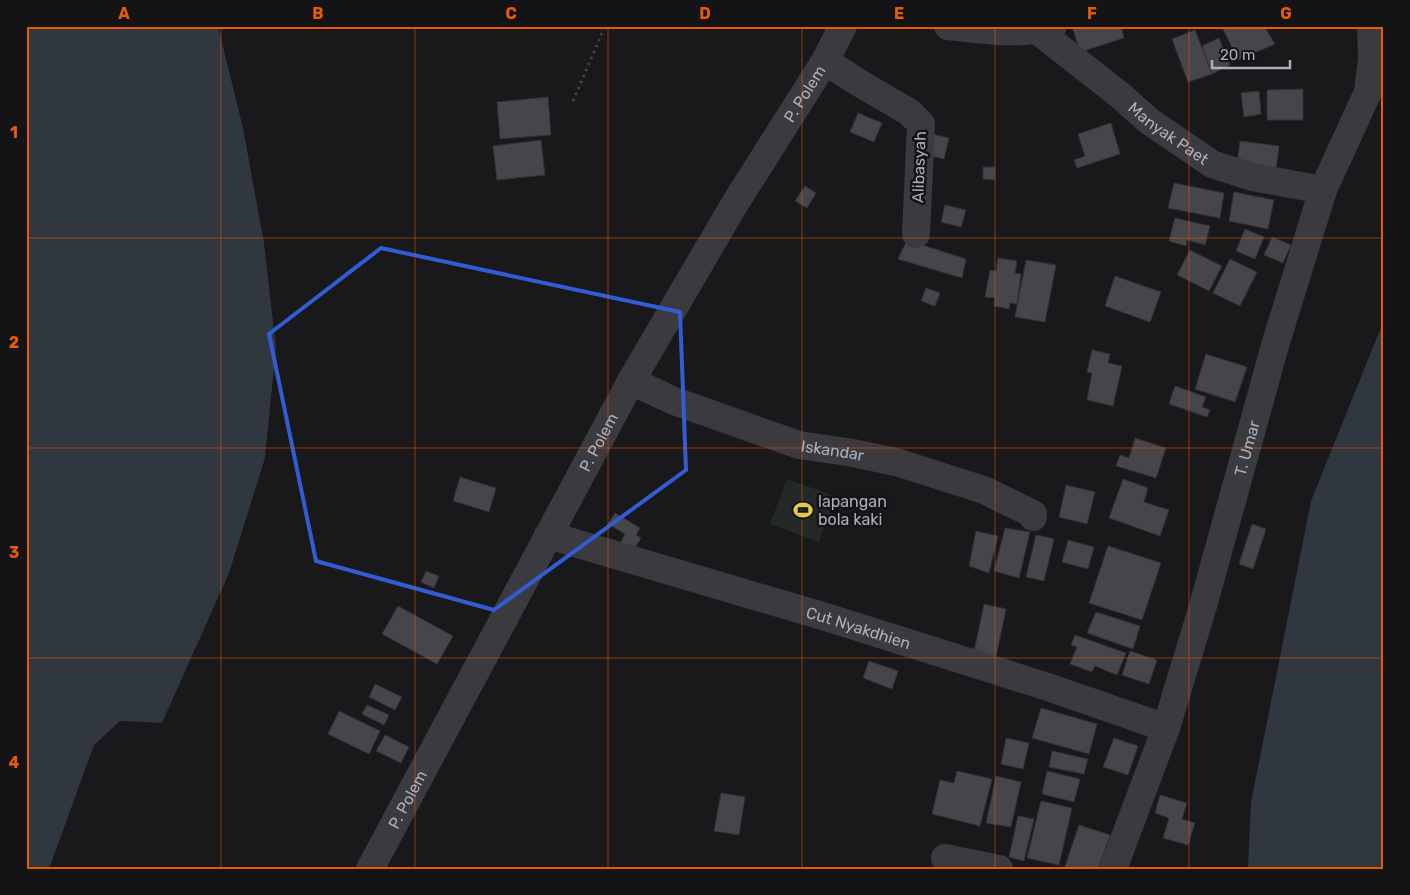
<svg xmlns="http://www.w3.org/2000/svg" width="1410" height="895" font-family="Rubik,sans-serif">
<rect width="100%" height="100%" fill="#19181a"/>
<path fill="#232a25" d="M 787,479 L 835,496 L 819,542 L 770,524 Z"/>
<path fill="#31373f" d="M 26,26 L 218,26 L 243,128 L 264,243 L 276,348 L 265,458 L 229,573 L 162,723 L 120,721 L 94,745 L 49,869 L 26,869 Z
M 1384,320 L 1384,869 L 1248,869 L 1251,802 L 1311,501 Z"/>
<path fill="#46454a" stroke="#333236" d="M 1072,26 L 1121,26 L 1124,38 L 1080,52 Z
M 1225,26 L 1264,26 L 1275,44 L 1238,60 L 1222,27 Z
M 1195,30 L 1212,74 L 1188,82 L 1172,39 Z
M 1219,38 L 1230,65 L 1212,74 L 1202,46 Z
M 1303,89 L 1303,120 L 1267,120 L 1267,90 Z
M 1259,91 L 1261,114 L 1244,117 L 1241,93 Z
M 548,97 L 551,135 L 500,139 L 497,102 Z
M 858,113 L 882,123 L 874,142 L 850,132 Z
M 1111,123 L 1120,154 L 1077,168 L 1074,160 L 1085,156 L 1078,134 Z
M 928,133 L 949,138 L 944,159 L 923,154 Z
M 541,140 L 545,175 L 497,180 L 493,146 Z
M 1240,141 L 1279,146 L 1276,169 L 1237,164 Z
M 983,167 L 995,167 L 995,180 L 983,179 Z
M 1174,183 L 1224,193 L 1220,218 L 1168,208 Z
M 805,186 L 816,193 L 807,208 L 795,201 Z
M 1234,192 L 1274,200 L 1268,229 L 1229,221 Z
M 945,205 L 966,210 L 961,227 L 941,222 Z
M 1175,218 L 1210,226 L 1205,245 L 1187,240 L 1186,246 L 1169,241 Z
M 1245,229 L 1264,237 L 1255,259 L 1236,251 Z
M 1272,237 L 1291,245 L 1283,263 L 1264,255 Z
M 907,240 L 966,259 L 962,278 L 898,259 Z
M 1190,250 L 1222,266 L 1209,291 L 1177,275 Z
M 998,258 L 1017,261 L 1015,273 L 1021,274 L 1017,304 L 1010,303 L 1009,309 L 994,306 L 995,298 L 985,297 L 990,270 L 996,271 Z
M 1230,259 L 1257,272 L 1240,306 L 1213,293 Z
M 1026,260 L 1056,265 L 1045,322 L 1015,317 Z
M 1115,276 L 1161,292 L 1150,322 L 1105,306 Z
M 926,288 L 940,293 L 935,306 L 921,301 Z
M 1092,350 L 1110,354 L 1108,363 L 1122,366 L 1113,406 L 1087,400 L 1092,373 L 1087,372 Z
M 1206,354 L 1247,367 L 1235,402 L 1195,389 Z
M 1175,386 L 1206,397 L 1202,407 L 1210,410 L 1207,417 L 1169,404 Z
M 1135,438 L 1166,448 L 1156,478 L 1116,466 L 1120,455 L 1129,458 Z
M 460,477 L 496,488 L 489,512 L 453,501 Z
M 1123,479 L 1148,488 L 1144,502 L 1169,510 L 1160,536 L 1109,518 Z
M 1066,485 L 1095,492 L 1087,524 L 1059,517 Z
M 615,513 L 640,528 L 636,535 L 641,538 L 634,549 L 621,542 L 625,534 L 608,524 Z
M 1252,524 L 1266,529 L 1253,569 L 1239,564 Z
M 1005,528 L 1030,532 L 1019,578 L 994,571 Z
M 976,531 L 998,536 L 989,573 L 969,566 Z
M 1036,535 L 1054,539 L 1044,581 L 1026,577 Z
M 1068,540 L 1094,547 L 1088,569 L 1062,562 Z
M 1108,546 L 1161,563 L 1142,620 L 1089,603 Z
M 426,571 L 439,576 L 434,588 L 421,582 Z
M 984,604 L 1006,609 L 996,657 L 974,652 Z
M 398,606 L 453,636 L 437,664 L 382,634 Z
M 1096,612 L 1140,626 L 1133,649 L 1087,633 Z
M 1075,635 L 1126,653 L 1117,675 L 1095,666 L 1092,672 L 1070,664 L 1077,647 L 1071,645 Z
M 1130,651 L 1157,660 L 1149,684 L 1122,675 Z
M 869,661 L 898,671 L 892,689 L 863,678 Z
M 375,684 L 402,697 L 395,710 L 369,697 Z
M 367,705 L 389,715 L 384,725 L 362,714 Z
M 1041,708 L 1097,724 L 1089,754 L 1032,738 Z
M 339,711 L 380,731 L 369,754 L 328,734 Z
M 385,735 L 409,747 L 401,763 L 376,751 Z
M 1006,738 L 1029,743 L 1023,769 L 1001,764 Z
M 1114,738 L 1138,746 L 1128,775 L 1103,767 Z
M 1052,751 L 1088,759 L 1084,774 L 1049,767 Z
M 957,771 L 992,779 L 980,826 L 932,814 L 940,780 L 954,783 Z
M 1047,771 L 1080,779 L 1074,802 L 1042,794 Z
M 996,776 L 1021,782 L 1011,827 L 986,823 Z
M 721,793 L 745,797 L 739,835 L 714,831 Z
M 1160,795 L 1187,803 L 1182,819 L 1195,823 L 1188,845 L 1163,838 L 1169,818 L 1155,813 Z
M 1041,801 L 1072,808 L 1059,865 L 1027,858 Z
M 1018,816 L 1034,819 L 1024,861 L 1009,857 Z
M 1079,825 L 1110,835 L 1098,869 L 1064,869 Z"/>
<g fill="none" stroke-linecap="round" stroke-linejoin="round">
<path stroke="#404046" stroke-width="3" stroke-dasharray="2.5 4" stroke-linecap="butt" d="M 573,101 L 605,26"/>
<g stroke="#3a3a3f" stroke-width="28">
<path d="M 948,26 C 982,30 1019,36 1053,26"/>
<path id="s1" d="M 1038,31 L 1121,96 L 1149,121 L 1212,164 L 1252,177 L 1323,190"/>
<path d="M 825,61 L 861,84 L 909,112 L 921,124 L 916,234"/>
<path id="s2" d="M 631,381 L 674,401 L 799,445 L 853,453 L 896,462 L 984,490 L 1033,514 L 1033,517"/>
<path id="s3" d="M 548,535 L 829,618 L 1048,687 L 1166,728"/>
<path d="M 945,858 L 999,869"/>
<path id="s4" d="M 370,869 L 631,381 L 734,205 L 825,61 L 843,26"/>
<path id="s5" d="M 1113,869 L 1166,728 L 1203,606 L 1276,342 L 1323,190 L 1368,92 L 1372,59 L 1371,26"/>
</g>
</g>
<path fill="none" stroke="#325cd3" stroke-width="4" stroke-linejoin="round" d="M 381,248 L 680,312 L 686,470 L 494,610 L 316,561 L 269,334 Z"/>
<path fill="none" stroke="#e8590c" stroke-width="1" stroke-opacity="0.55" d="M 221,26 L 221,869M 415,26 L 415,869M 608,26 L 608,869M 802,26 L 802,869M 995,26 L 995,869M 1189,26 L 1189,869M 26,238 L 1384,238M 26,448 L 1384,448M 26,658 L 1384,658"/>
<defs>
<g id="stadium-bare" transform="scale(1.5)"><path d="M0-5a6.5 5 0 1 0 0 10a6.5 5 0 1 0 0-10ZM-3.5-1.8h7v3.6h-7Z" fill="#e3c947" stroke="#141315" stroke-width="2.5" paint-order="stroke"/></g>
</defs>
<g fill-rule="evenodd">
<use href="#stadium-bare" x="803" y="510"/>
</g>
<g text-anchor="middle" dominant-baseline="central" stroke-width="5" stroke-linejoin="round" paint-order="stroke">
<g font-size="16" fill="#acaeb9" stroke="#141315">
<text stroke="none"><textPath href="#s4" startOffset="889">P. Polem</textPath></text>
<text stroke="none"><textPath href="#s1" startOffset="166">Manyak Paet</textPath></text>
<text transform="translate(919 167) rotate(-88)">Alibasyah</text>
<text stroke="none"><textPath href="#s4" startOffset="484">P. Polem</textPath></text>
<text stroke="none"><textPath href="#s5" startOffset="442">T. Umar</textPath></text>
<text stroke="none"><textPath href="#s2" startOffset="214">Iskandar</textPath></text>
<text stroke="none"><textPath href="#s3" startOffset="324">Cut Nyakdhien</textPath></text>
<text stroke="none"><textPath href="#s4" startOffset="79">P. Polem</textPath></text>
</g>
<g font-size="16" fill="#acaeb9" stroke="#141315" text-anchor="start">
<text x="818" y="501">lapangan<tspan x="818" dy="18">bola kaki</tspan></text>
</g>
</g>
<rect width="1410" height="895" fill="none" stroke="#141315" stroke-width="55"/>
<path d="M1212 60v8h78v-8" fill="none" stroke="#acaeb9" stroke-width="2.5"/>
<text x="1220" y="60" font-size="15" fill="#acaeb9" stroke="#141315" stroke-width="4" paint-order="stroke">20 m</text>
<rect x="28" y="28" width="1354" height="840" fill="none" stroke="#e8590c" stroke-width="2"/>
<g font-size="16" text-anchor="middle" font-weight="bold" fill="#e8590c">
<text x="124" y="19">A</text>
<text x="318" y="19">B</text>
<text x="511" y="19">C</text>
<text x="705" y="19">D</text>
<text x="899" y="19">E</text>
<text x="1092" y="19">F</text>
<text x="1286" y="19">G</text>
<text x="14" y="138">1</text>
<text x="14" y="348">2</text>
<text x="14" y="558">3</text>
<text x="14" y="768">4</text>
</g>
</svg>
